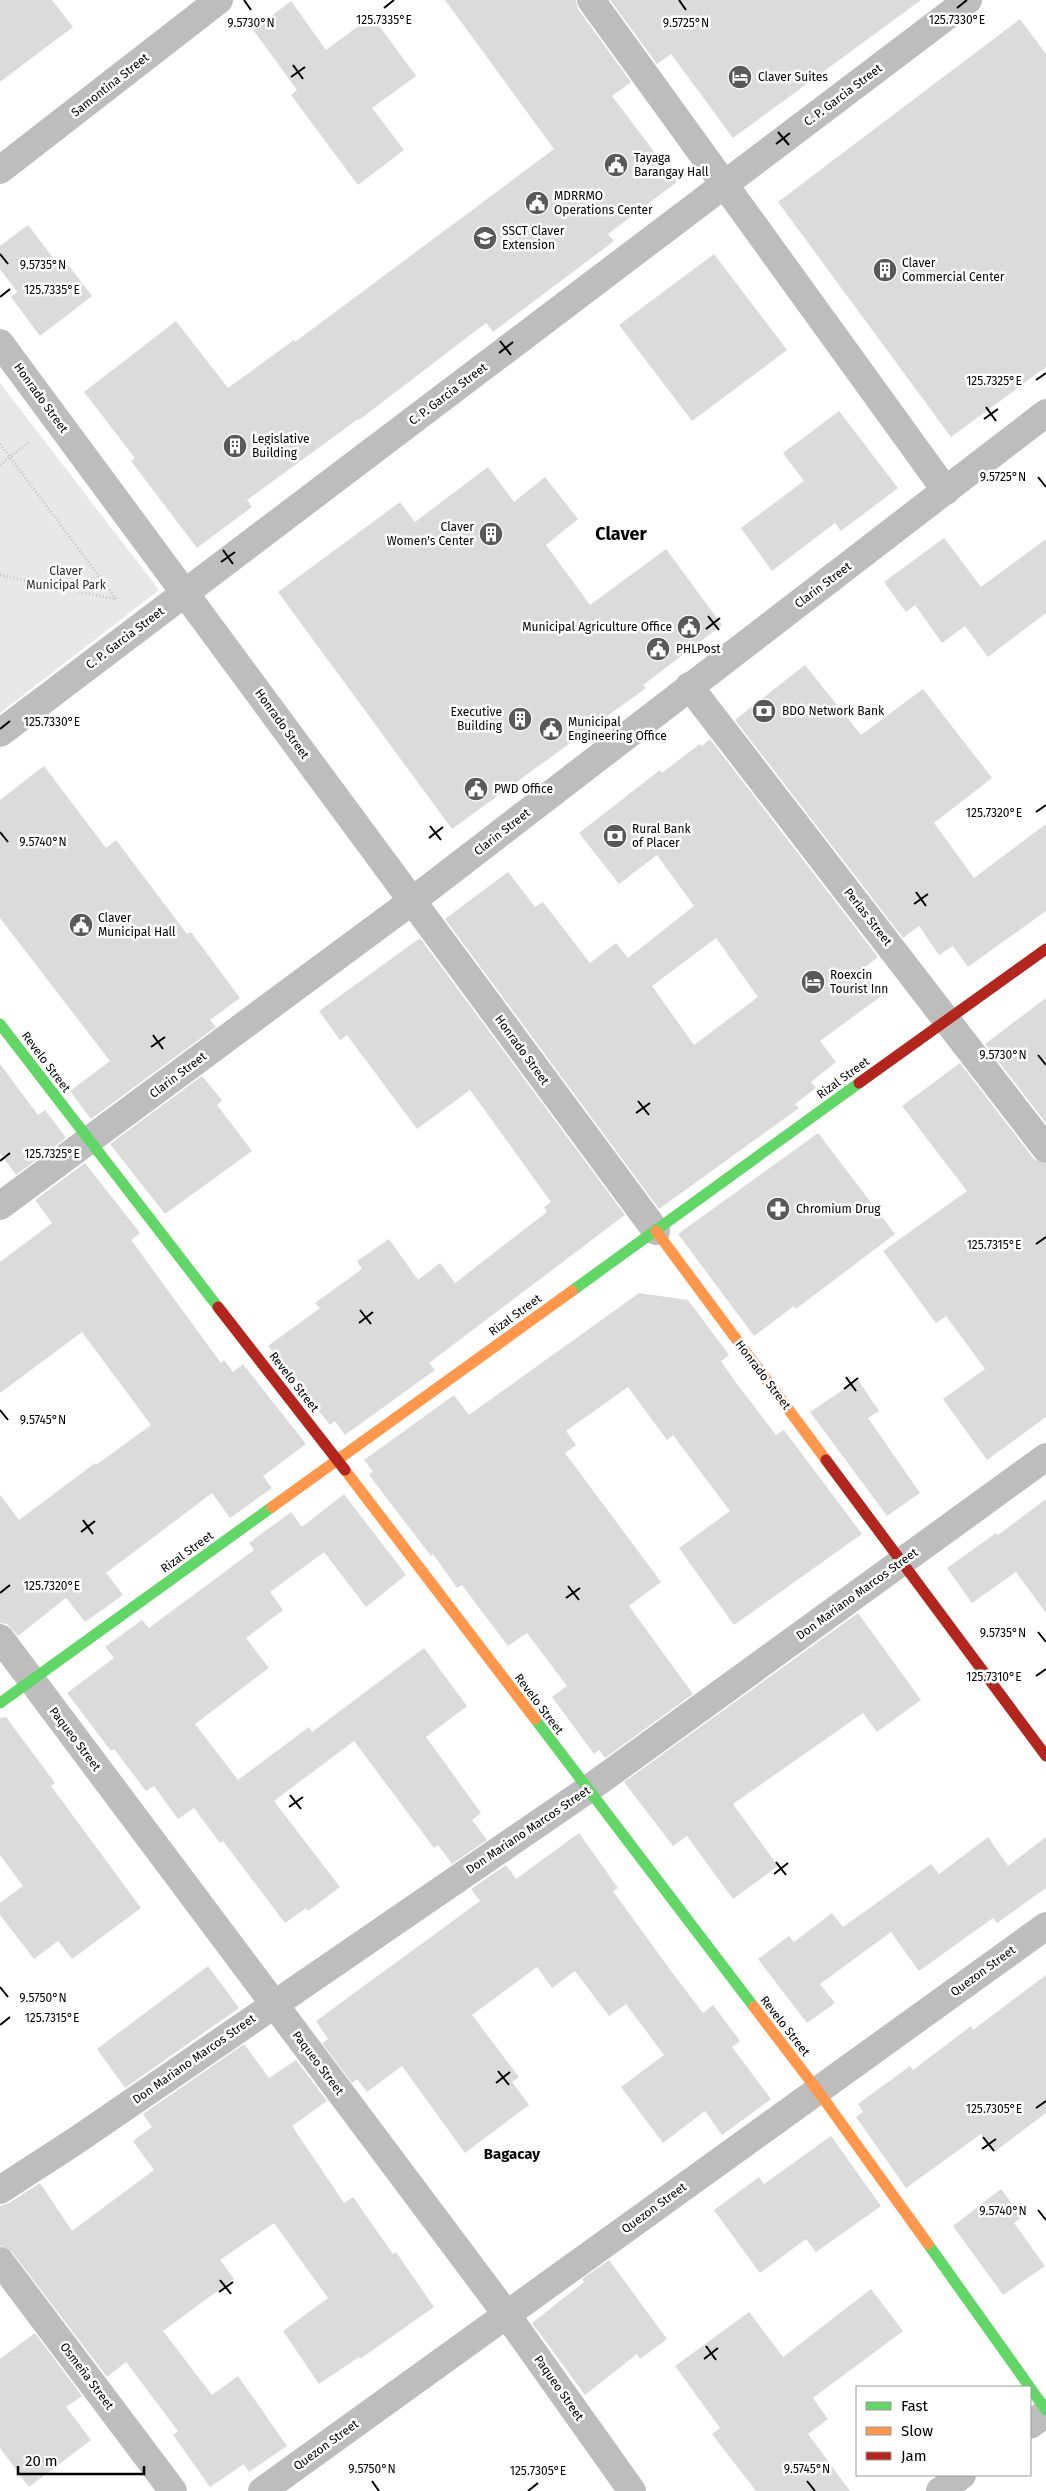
<svg xmlns="http://www.w3.org/2000/svg" width="1046" height="2491" font-family="'Fira Sans',sans-serif">
<rect width="100%" height="100%" fill="#fff"/>
<path fill="#e8e8e8" d="M 0,383 L 159,590 L 0,713 Z"/>
<path fill="#dbdbdb" fill-rule="evenodd" d="M 0,0 L 52,0 L 73,27 L 0,82 Z
M 445,0 L 576,0 L 578,9 L 631,82 L 612,96 L 677,182 L 608,234 L 614,241 L 493,332 L 486,323 L 359,420 L 358,419 L 247,500 L 252,507 L 197,548 L 131,461 L 135,458 L 84,392 L 176,321 L 228,388 L 294,340 L 295,342 L 554,149 Z
M 610,0 L 921,0 L 733,138 L 671,54 L 657,64 Z
M 291,1 L 326,50 L 372,16 L 416,76 L 372,108 L 404,150 L 358,185 L 291,95 L 297,90 L 253,30 Z
M 1020,19 L 1046,54 L 1046,367 L 951,437 L 778,202 Z
M 28,225 L 57,263 L 63,258 L 92,296 L 40,336 L 11,297 L 17,292 L 0,269 L 0,246 Z
M 714,254 L 787,350 L 692,421 L 619,325 Z
M 839,411 L 898,488 L 841,531 L 835,523 L 772,571 L 741,528 L 804,481 L 783,453 Z
M 488,467 L 514,502 L 545,477 L 578,519 L 546,545 L 590,605 L 666,549 L 722,625 L 643,685 L 646,688 L 452,829 L 278,592 L 400,502 L 415,522 Z
M 944,538 L 981,587 L 1046,539 L 1046,613 L 988,657 L 965,626 L 942,643 L 915,605 L 906,612 L 884,582 Z
M 805,665 L 861,735 L 923,689 L 992,778 L 934,823 L 974,878 L 1046,824 L 1046,911 L 968,967 L 953,946 L 939,955 L 919,926 L 903,938 L 735,720 Z
M 710,739 L 878,957 L 864,968 L 884,994 L 820,1041 L 836,1062 L 811,1082 L 816,1088 L 795,1104 L 799,1108 L 659,1209 L 445,919 L 508,872 L 535,907 L 543,902 L 590,963 L 616,943 L 628,958 L 694,906 L 657,855 L 619,884 L 579,833 L 660,770 L 662,773 L 700,744 L 702,746 ZM 716,938 L 758,997 L 694,1045 L 652,986 Z
M 44,766 L 106,848 L 116,840 L 187,934 L 191,932 L 240,998 L 210,1020 L 216,1027 L 91,1119 L 70,1091 L 110,1061 L 0,918 L 0,800 Z
M 420,938 L 625,1215 L 429,1363 L 435,1370 L 345,1435 L 335,1421 L 330,1425 L 268,1346 L 320,1308 L 315,1303 L 362,1269 L 357,1261 L 389,1239 L 418,1280 L 440,1263 L 455,1283 L 547,1212 L 544,1207 L 551,1202 L 470,1090 L 417,1129 L 347,1035 L 340,1040 L 319,1011 Z
M 1046,998 L 1046,1123 L 985,1044 Z
M 960,1063 L 1034,1159 L 1046,1164 L 1046,1417 L 987,1460 L 943,1399 L 985,1369 L 946,1316 L 936,1323 L 883,1251 L 967,1191 L 902,1106 Z
M 0,1064 L 38,1115 L 45,1110 L 66,1138 L 16,1175 L 0,1153 Z
M 202,1076 L 222,1100 L 217,1105 L 252,1151 L 165,1214 L 110,1144 Z
M 818,1133 L 895,1234 L 796,1309 L 794,1306 L 754,1336 L 678,1234 Z
M 85,1163 L 140,1233 L 131,1240 L 221,1363 L 224,1360 L 233,1372 L 243,1364 L 306,1444 L 263,1476 L 272,1488 L 230,1518 L 212,1493 L 106,1573 L 123,1595 L 85,1622 L 66,1598 L 18,1636 L 7,1624 L 0,1623 L 0,1495 L 19,1520 L 95,1463 L 96,1465 L 151,1425 L 82,1332 L 0,1393 L 0,1262 L 52,1223 L 35,1200 Z
M 639,1293 L 688,1300 L 729,1355 L 721,1361 L 734,1380 L 776,1435 L 784,1430 L 862,1534 L 734,1625 L 679,1548 L 730,1511 L 673,1435 L 667,1440 L 628,1387 L 566,1431 L 576,1445 L 565,1453 L 661,1582 L 629,1606 L 693,1694 L 605,1758 L 599,1750 L 594,1754 L 552,1697 L 567,1686 L 527,1633 L 508,1646 L 462,1585 L 457,1588 L 433,1554 L 431,1556 L 369,1475 L 373,1471 L 364,1460 L 454,1395 L 469,1415 Z
M 858,1380 L 879,1411 L 868,1418 L 920,1493 L 887,1516 L 810,1412 Z
M 344,1494 L 406,1575 L 366,1607 L 324,1552 L 270,1592 L 283,1610 L 246,1638 L 269,1668 L 195,1724 L 238,1780 L 309,1727 L 312,1732 L 424,1648 L 467,1706 L 426,1737 L 481,1813 L 472,1820 L 487,1840 L 452,1864 L 438,1845 L 434,1848 L 354,1741 L 274,1801 L 340,1887 L 308,1911 L 306,1908 L 285,1923 L 223,1841 L 220,1843 L 194,1808 L 178,1819 L 154,1786 L 146,1791 L 114,1749 L 111,1751 L 67,1693 L 114,1658 L 105,1647 L 142,1620 L 149,1628 L 254,1550 L 249,1543 L 291,1512 L 302,1527 Z
M 1046,1499 L 1046,1613 L 1016,1572 L 972,1603 L 947,1568 L 996,1533 L 998,1535 Z
M 858,1613 L 921,1700 L 877,1732 L 863,1713 L 733,1804 L 778,1866 L 733,1899 L 687,1836 L 673,1846 L 624,1782 Z
M 6,1717 L 55,1783 L 51,1786 L 141,1908 L 72,1959 L 58,1941 L 34,1959 L 0,1915 L 0,1903 L 23,1886 L 0,1855 L 0,1718 Z
M 579,1833 L 618,1888 L 613,1891 L 671,1971 L 703,2013 L 713,2005 L 740,2041 L 732,2047 L 771,2099 L 722,2135 L 705,2111 L 663,2143 L 621,2087 L 664,2055 L 626,2004 L 609,2016 L 575,1971 L 552,1988 L 537,1967 L 472,2015 L 519,2077 L 512,2082 L 529,2105 L 465,2153 L 402,2066 L 367,2092 L 357,2079 L 352,2083 L 322,2043 L 328,2039 L 316,2021 L 480,1901 L 471,1889 L 506,1865 L 516,1879 Z
M 988,1837 L 1008,1866 L 1046,1837 L 1046,1888 L 997,1923 L 993,1918 L 919,1971 L 891,1932 L 820,1984 L 835,2003 L 807,2023 L 758,1959 L 789,1936 L 794,1942 L 832,1913 L 843,1927 L 931,1864 L 939,1874 Z
M 208,1966 L 239,2008 L 125,2088 L 97,2049 Z
M 1046,1975 L 1046,2113 L 994,2152 L 981,2134 L 906,2188 L 856,2117 L 863,2112 L 858,2104 L 910,2066 L 913,2070 L 971,2026 L 973,2030 Z
M 244,2044 L 269,2078 L 296,2060 L 327,2101 L 292,2126 L 344,2203 L 353,2197 L 393,2254 L 396,2252 L 434,2307 L 360,2359 L 359,2357 L 319,2384 L 283,2331 L 328,2298 L 274,2223 L 220,2260 L 234,2279 L 163,2331 L 212,2395 L 238,2376 L 287,2446 L 249,2472 L 244,2464 L 210,2487 L 173,2435 L 178,2431 L 126,2362 L 107,2377 L 12,2252 L 0,2246 L 0,2206 L 9,2203 L 40,2183 L 72,2231 L 154,2170 L 133,2141 L 152,2127 L 143,2114 Z
M 831,2136 L 881,2206 L 816,2252 L 806,2239 L 760,2273 L 714,2210 L 759,2177 L 764,2184 Z
M 1001,2189 L 1022,2217 L 1014,2223 L 1045,2266 L 1003,2295 L 953,2226 Z
M 609,2260 L 667,2339 L 640,2359 L 637,2354 L 585,2395 L 532,2323 L 584,2282 L 582,2279 Z
M 871,2289 L 903,2331 L 813,2398 L 828,2419 L 808,2434 L 850,2491 L 756,2491 L 712,2434 L 720,2428 L 675,2366 L 749,2312 L 783,2357 Z
M 35,2333 L 82,2396 L 66,2407 L 91,2440 L 29,2487 L 0,2448 L 0,2359 Z"/>
<g fill="none" stroke-linecap="round" stroke-linejoin="round">
<path stroke="#c2c2c2" stroke-width="3" stroke-dasharray="1 2.5" stroke-linecap="butt" d="M 0,444 L 116,599
M 0,465 L 29,442
M 0,575 L 115,599"/>
<path stroke="#bdbdbd" stroke-width="28" d="M 591,0 L 946,491
M 0,170 L 219,0
M 0,343 L 656,1231
M 689,686 L 1046,1149
M 0,733 L 968,0
M 0,1206 L 412,901 L 1046,413
M 0,1638 L 507,2315 L 632,2491
M 0,2190 L 77,2140 L 587,1790 L 1046,1457
M 0,2261 L 173,2491
M 1030,2425 L 1046,2413
M 262,2491 L 1046,1926
M 940,2491 L 962,2475"/>
<path stroke="#63d668" stroke-width="11" d="M 0,1024 L 218,1307
M 572,1291 L 859,1083
M 0,1703 L 272,1507
M 535,1719 L 754,2007
M 928,2244 L 1046,2410"/>
<path stroke="#ff974d" stroke-width="11" d="M 656,1231 L 826,1460
M 345,1470 L 535,1719
M 272,1507 L 572,1291
M 754,2007 L 818,2091 L 928,2244"/>
<path stroke="#b3261e" stroke-width="11" d="M 859,1083 L 1046,949
M 218,1307 L 345,1470
M 826,1460 L 1046,1756"/>
</g>
<path fill="none" stroke="#000" stroke-width="2" d="M 244,0 L 251,10M 679,0 L 686,10M 384,8 L 394,0M 957,8 L 967,0M 293,65 L 303,79M 291,77 L 305,67M 778,132 L 789,145M 776,144 L 790,133M 0,254 L 8,264M 0,297 L 10,289M 500,341 L 511,355M 499,353 L 513,342M 1036,380 L 1046,373M 986,407 L 996,421M 984,419 L 998,409M 1038,477 L 1046,487M 223,550 L 233,564M 221,562 L 235,552M 708,616 L 719,630M 706,629 L 720,618M 0,729 L 10,721M 1036,812 L 1046,805M 430,826 L 441,840M 0,832 L 8,842M 429,838 L 443,827M 916,892 L 926,906M 914,904 L 928,894M 153,1035 L 163,1049M 151,1047 L 165,1037M 1038,1055 L 1046,1065M 638,1101 L 649,1115M 636,1113 L 650,1103M 0,1161 L 10,1153M 1036,1244 L 1046,1237M 360,1310 L 371,1324M 359,1323 L 373,1312M 846,1377 L 856,1391M 844,1389 L 858,1378M 0,1410 L 8,1420M 83,1520 L 93,1534M 81,1532 L 95,1521M 568,1586 L 579,1600M 0,1593 L 10,1585M 566,1598 L 580,1588M 1038,1632 L 1046,1642M 1036,1676 L 1046,1669M 290,1795 L 301,1809M 289,1807 L 303,1797M 776,1862 L 786,1875M 774,1874 L 788,1863M 0,1987 L 8,1997M 0,2025 L 10,2017M 498,2071 L 509,2085M 496,2083 L 510,2072M 1036,2108 L 1046,2101M 983,2137 L 994,2151M 982,2149 L 996,2139M 1038,2210 L 1046,2220M 220,2280 L 231,2294M 219,2292 L 233,2282M 706,2346 L 716,2360M 704,2359 L 718,2348M 372,2481 L 379,2491M 807,2481 L 815,2491M 528,2491 L 538,2483"/>
<defs>
<g id="hotel-disc" transform="scale(1.25)"><circle r="9.5" fill="#595959" stroke="#fff"/><path d="M-6-4.5h1.5V1H6V5H4.5V3h-9V5H-6ZM-4 0a1.8 1.8 0 1 1 3.6 0ZM.5 0V-2.5h3Q6-2.5 6 0Z" fill="#fff"/></g>
<g id="civic-disc" transform="scale(1.25)"><circle r="9.5" fill="#595959" stroke="#fff"/><path d="M-.6-6.5H3V-4.5H.6V-3L4-1V1h2V6H-6V1h2V-1L-.6-3ZM-1.2 2.5V6h2.4V2.5Z" fill="#fff"/></g>
<g id="university-disc" transform="scale(1.25)"><circle r="9.5" fill="#595959" stroke="#fff"/><path d="M0-5L7-2L0 1L-7-2ZM-4 1L0 2.5L4 1V4Q0 6-4 4Z" fill="#fff"/></g>
<g id="building-disc" transform="scale(1.25)"><circle r="9.5" fill="#595959" stroke="#fff"/><path d="M-4-6H4V6H1V3H-1V6H-4ZM-2.5-4.3h1.7v1.8h-1.7ZM.8-4.3h1.7v1.8H.8ZM-2.5-1h1.7V.8h-1.7ZM.8-1h1.7V.8H.8Z" fill="#fff"/></g>
<g id="bank-disc" transform="scale(1.25)"><circle r="9.5" fill="#595959" stroke="#fff"/><path d="M-6-4H6V4H-6ZM0-2.3a2.3 2.3 0 1 0 0 4.6a2.3 2.3 0 1 0 0-4.6Z" fill="#fff"/></g>
<g id="pharmacy-disc" transform="scale(1.25)"><circle r="9.5" fill="#595959" stroke="#fff"/><path d="M-2-6h4v4h4v4h-4v4h-4v-4h-4v-4h4Z" fill="#fff"/></g>
</defs>
<g fill-rule="evenodd">
<use href="#hotel-disc" x="740" y="77"/>
<use href="#civic-disc" x="616" y="165"/>
<use href="#civic-disc" x="537" y="203"/>
<use href="#university-disc" x="485" y="238"/>
<use href="#building-disc" x="885" y="270"/>
<use href="#building-disc" x="235" y="446"/>
<use href="#building-disc" x="491" y="534"/>
<use href="#civic-disc" x="689" y="627"/>
<use href="#civic-disc" x="658" y="649"/>
<use href="#bank-disc" x="764" y="711"/>
<use href="#building-disc" x="520" y="719"/>
<use href="#civic-disc" x="551" y="729"/>
<use href="#civic-disc" x="476" y="789"/>
<use href="#bank-disc" x="615" y="836"/>
<use href="#civic-disc" x="81" y="925"/>
<use href="#hotel-disc" x="813" y="982"/>
<use href="#pharmacy-disc" x="778" y="1209"/>
</g>
<g text-anchor="middle" dominant-baseline="central" stroke-width="5" stroke-linejoin="round" paint-order="stroke">
<g font-size="12" fill="#000" stroke="#fff" text-anchor="start">
<text x="758" y="77">Claver Suites</text>
<text x="634" y="158">Tayaga<tspan x="634" dy="14">Barangay Hall</tspan></text>
<text x="554" y="196">MDRRMO<tspan x="554" dy="14">Operations Center</tspan></text>
<text x="502" y="231">SSCT Claver<tspan x="502" dy="14">Extension</tspan></text>
<text x="902" y="263">Claver<tspan x="902" dy="14">Commercial Center</tspan></text>
<text x="252" y="439">Legislative<tspan x="252" dy="14">Building</tspan></text>
<text x="474" y="527" text-anchor="end">Claver<tspan x="474" dy="14">Women's Center</tspan></text>
<text x="672" y="627" text-anchor="end">Municipal Agriculture Office</text>
<text x="676" y="649">PHLPost</text>
<text x="782" y="711">BDO Network Bank</text>
<text x="502" y="712" text-anchor="end">Executive<tspan x="502" dy="14">Building</tspan></text>
<text x="568" y="722">Municipal<tspan x="568" dy="14">Engineering Office</tspan></text>
<text x="494" y="789">PWD Office</text>
<text x="632" y="829">Rural Bank<tspan x="632" dy="14">of Placer</tspan></text>
<text x="98" y="918">Claver<tspan x="98" dy="14">Municipal Hall</tspan></text>
<text x="830" y="975">Roexcin<tspan x="830" dy="14">Tourist Inn</tspan></text>
<text x="796" y="1209">Chromium Drug</text>
</g>
<g font-size="12" fill="#000" stroke="#fff">
<text transform="translate(110 85) rotate(-38)">Samontina Street</text>
<text transform="translate(843 95) rotate(-37)">C. P. Garcia Street</text>
<text transform="translate(448 394) rotate(-37)">C. P. Garcia Street</text>
<text transform="translate(41 398) rotate(54)">Honrado Street</text>
<text transform="translate(823 585) rotate(-37)">Clarin Street</text>
<text transform="translate(125 638) rotate(-37)">C. P. Garcia Street</text>
<text transform="translate(282 724) rotate(54)">Honrado Street</text>
<text transform="translate(502 832) rotate(-38)">Clarin Street</text>
<text transform="translate(868 917) rotate(52)">Perlas Street</text>
<text transform="translate(522 1050) rotate(54)">Honrado Street</text>
<text transform="translate(46 1062) rotate(53)">Revelo Street</text>
<text transform="translate(178 1075) rotate(-37)">Clarin Street</text>
<text transform="translate(843 1078) rotate(-36)">Rizal Street</text>
<text transform="translate(515 1315) rotate(-36)">Rizal Street</text>
<text transform="translate(763 1375) rotate(53)">Honrado Street</text>
<text transform="translate(294 1382) rotate(52)">Revelo Street</text>
<text transform="translate(187 1552) rotate(-36)">Rizal Street</text>
<text transform="translate(857 1594) rotate(-36)">Don Mariano Marcos Street</text>
<text transform="translate(539 1704) rotate(53)">Revelo Street</text>
<text transform="translate(75 1739) rotate(53)">Paqueo Street</text>
<text transform="translate(528 1830) rotate(-34)">Don Mariano Marcos Street</text>
<text transform="translate(983 1971) rotate(-36)">Quezon Street</text>
<text transform="translate(785 2026) rotate(52)">Revelo Street</text>
<text transform="translate(194 2059) rotate(-35)">Don Mariano Marcos Street</text>
<text transform="translate(318 2063) rotate(53)">Paqueo Street</text>
<text transform="translate(654 2208) rotate(-36)">Quezon Street</text>
<text transform="translate(87 2376) rotate(53)">Osmeña Street</text>
<text transform="translate(559 2388) rotate(55)">Paqueo Street</text>
<text transform="translate(326 2445) rotate(-36)">Quezon Street</text>
</g>
<g font-size="12" fill="#2c2c2c" stroke="#fff">
<text x="66" y="571">Claver<tspan x="66" dy="14">Municipal Park</tspan></text>
</g>
<g font-size="15" font-weight="bold" fill="#000" stroke="#fff">
<text x="512" y="2154">Bagacay</text>
</g>
<g font-size="18" font-weight="bold" fill="#000" stroke="#fff">
<text x="621" y="534">Claver</text>
</g>
</g>
<g font-size="12" text-anchor="middle" fill="#000" stroke="#fff" stroke-width="5" stroke-linejoin="round" paint-order="stroke">
<text x="384" y="24">125.7335°E</text>
<text x="957" y="24">125.7330°E</text>
<text x="251" y="27">9.5730°N</text>
<text x="686" y="27">9.5725°N</text>
<text x="43" y="269">9.5735°N</text>
<text x="52" y="294">125.7335°E</text>
<text x="994" y="385">125.7325°E</text>
<text x="1003" y="481">9.5725°N</text>
<text x="52" y="726">125.7330°E</text>
<text x="994" y="817">125.7320°E</text>
<text x="43" y="846">9.5740°N</text>
<text x="1003" y="1059">9.5730°N</text>
<text x="52" y="1158">125.7325°E</text>
<text x="994" y="1249">125.7315°E</text>
<text x="43" y="1424">9.5745°N</text>
<text x="52" y="1590">125.7320°E</text>
<text x="1003" y="1637">9.5735°N</text>
<text x="994" y="1681">125.7310°E</text>
<text x="43" y="2002">9.5750°N</text>
<text x="52" y="2022">125.7315°E</text>
<text x="994" y="2113">125.7305°E</text>
<text x="1003" y="2215">9.5740°N</text>
<text x="372" y="2473">9.5750°N</text>
<text x="807" y="2473">9.5745°N</text>
<text x="538" y="2475">125.7305°E</text>
</g>
<rect x="856" y="2386" width="175" height="90" fill="#ffffff" stroke="#999999"/>
<rect x="866" y="2402" width="25" height="8" fill="#63d668" stroke="#999999"/>
<text x="901" y="2411" font-size="15" fill="#000000">Fast</text>
<rect x="866" y="2427" width="25" height="8" fill="#ff974d" stroke="#999999"/>
<text x="901" y="2436" font-size="15" fill="#000000">Slow</text>
<rect x="866" y="2452" width="25" height="8" fill="#b3261e" stroke="#999999"/>
<text x="901" y="2461" font-size="15" fill="#000000">Jam</text>
<path d="M18 2466v8h126v-8" fill="none" stroke="#000000" stroke-width="2.5"/>
<text x="25" y="2466" font-size="15" fill="#000000" stroke="#ffffff" stroke-width="4" paint-order="stroke">20 m</text>
</svg>
